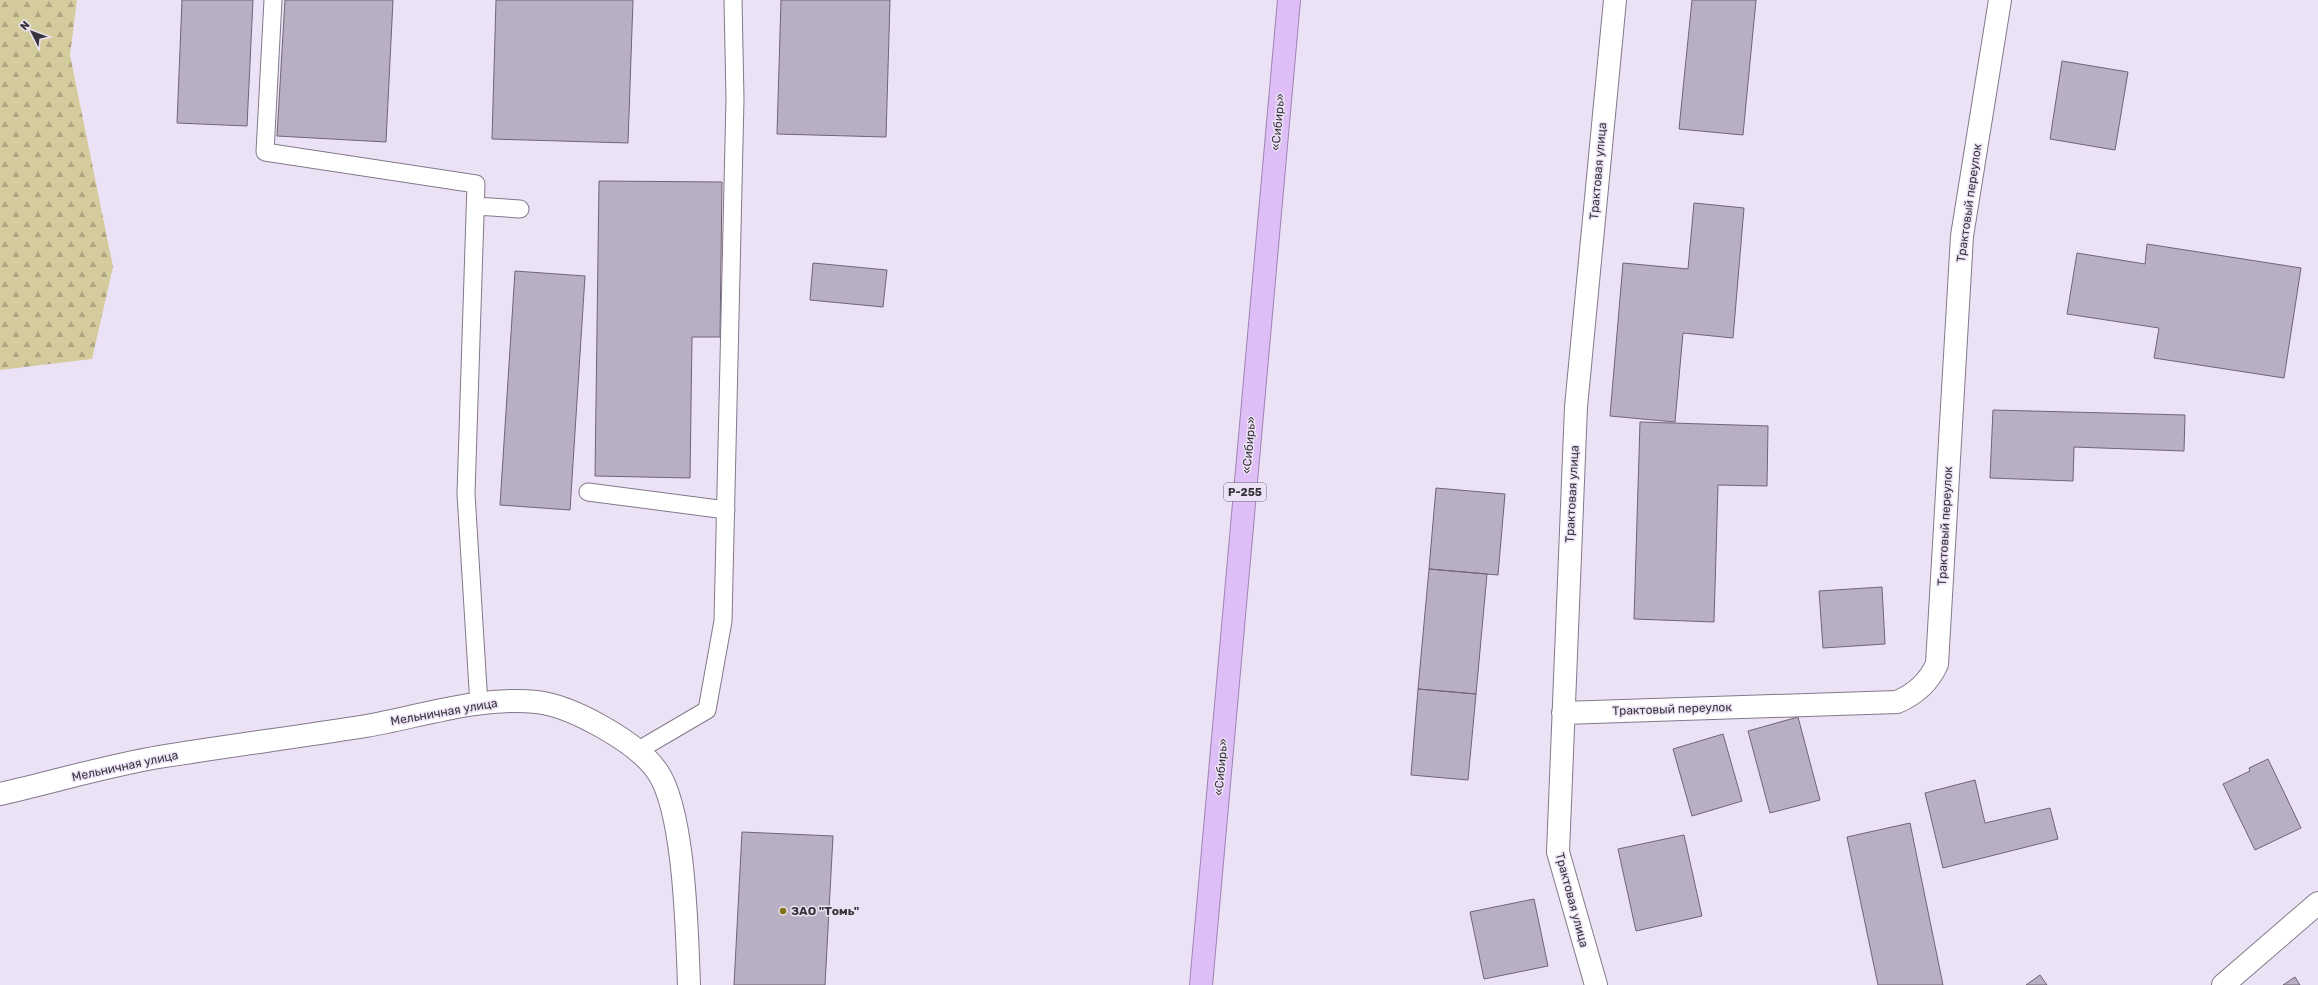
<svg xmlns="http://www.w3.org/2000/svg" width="2318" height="985" font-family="Rubik,sans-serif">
<defs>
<pattern id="forest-firs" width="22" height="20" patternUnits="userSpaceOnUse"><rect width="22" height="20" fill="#d5cc9e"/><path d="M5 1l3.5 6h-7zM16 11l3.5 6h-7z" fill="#aea682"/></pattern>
</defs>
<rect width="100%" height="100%" fill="#ece2f5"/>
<path fill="url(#forest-firs)" d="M 0,0 L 77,0 L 70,55 L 113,267 L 92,359 L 0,370 Z"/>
<path fill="#b9afc2" stroke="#6f6576" d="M 182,0 L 253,0 L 247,126 L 177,123 Z
M 285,0 L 393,0 L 386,142 L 277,136 Z
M 496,0 L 633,0 L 628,143 L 492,139 Z
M 781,0 L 890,0 L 886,137 L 777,134 Z
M 1692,0 L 1756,0 L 1743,135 L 1679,129 Z
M 2062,61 L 2128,72 L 2115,150 L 2050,139 Z
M 599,181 L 722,182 L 720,337 L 692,337 L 690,478 L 595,476 Z
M 1694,203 L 1744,208 L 1733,338 L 1683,333 L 1675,422 L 1610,416 L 1623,263 L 1688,269 Z
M 2147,244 L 2301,268 L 2284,378 L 2154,358 L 2159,328 L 2067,314 L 2077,253 L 2145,264 Z
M 813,263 L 887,270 L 883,307 L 810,300 Z
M 515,271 L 585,276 L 570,510 L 500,505 Z
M 1993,410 L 2185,415 L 2184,451 L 2074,447 L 2073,481 L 1990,478 Z
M 1640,422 L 1768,426 L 1767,486 L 1718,485 L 1714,622 L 1634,619 Z
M 1436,488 L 1505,494 L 1498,575 L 1429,569 Z
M 1429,569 L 1487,574 L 1476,694 L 1418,689 Z
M 1882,587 L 1885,644 L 1823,648 L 1819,591 Z
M 1418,689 L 1476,694 L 1468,780 L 1411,775 Z
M 1798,717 L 1820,800 L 1770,813 L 1748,731 Z
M 1723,734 L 1742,801 L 1692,816 L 1673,749 Z
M 2268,759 L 2301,828 L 2255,850 L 2223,784 L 2250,771 L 2249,768 Z
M 1975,780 L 1985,823 L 2050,808 L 2058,839 L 1943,868 L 1925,793 Z
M 1910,823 L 1943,985 L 1878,985 L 1847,837 Z
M 742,832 L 833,836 L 825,985 L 734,985 Z
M 1684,835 L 1702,916 L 1636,931 L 1618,849 Z
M 1534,899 L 1548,966 L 1484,979 L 1470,912 Z
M 2040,975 L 2047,985 L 2026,985 Z
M 2295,977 L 2300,985 L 2283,985 Z"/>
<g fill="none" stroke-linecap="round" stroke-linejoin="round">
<g stroke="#82798a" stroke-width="19">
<path id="service" d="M 273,0 L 265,152 L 476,184 L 466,494 L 479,705
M 476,206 L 520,209
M 588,492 L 726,510
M 637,751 L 707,710 L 723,621 L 735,99 L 733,0"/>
</g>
<g stroke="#82798a" stroke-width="24">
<path id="minor" d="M 1563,713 L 1897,702 C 1916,694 1929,682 1937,664 L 1962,236 L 2000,0
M 0,794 C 53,782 106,766 159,757 C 228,746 297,737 366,726 C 422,716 480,696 537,702 C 572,706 637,742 657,771 C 685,810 687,935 689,985
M 1596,985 L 1558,852 L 1576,407 L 1615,0
M 2223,985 L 2318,903"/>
</g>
<g stroke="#9e83b3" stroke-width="24">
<path id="trunk" d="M 1201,985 L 1289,0"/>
</g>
<use href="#service" stroke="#fff" stroke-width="17"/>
<use href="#minor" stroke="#fff" stroke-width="22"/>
<use href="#trunk" stroke="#debef6" stroke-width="22"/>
</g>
<circle fill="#837212" stroke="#ece2f5" stroke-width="1.5" cx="783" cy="911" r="4"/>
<g text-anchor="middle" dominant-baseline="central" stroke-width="3" stroke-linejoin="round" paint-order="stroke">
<rect fill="#ece2f5" stroke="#6e6874" stroke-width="1" x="1224" y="483" width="42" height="18" rx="3"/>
<g font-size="11" font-weight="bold" fill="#38343c">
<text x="1245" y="492">Р-255</text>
</g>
<g font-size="12" fill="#38343c" stroke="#ece2f5">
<text transform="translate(1278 122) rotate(-85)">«Сибирь»</text>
<text transform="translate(1598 171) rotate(-85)">Трактовая улица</text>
<text transform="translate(1969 203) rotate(-82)">Трактовый переулок</text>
<text transform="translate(1249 445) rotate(-85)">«Сибирь»</text>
<text transform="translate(1572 494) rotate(-87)">Трактовая улица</text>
<text transform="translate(1945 526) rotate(-87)">Трактовый переулок</text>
<text transform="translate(1672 709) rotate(-2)">Трактовый переулок</text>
<text transform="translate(444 712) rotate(-10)">Мельничная улица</text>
<text transform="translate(125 766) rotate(-12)">Мельничная улица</text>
<text transform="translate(1221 767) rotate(-85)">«Сибирь»</text>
<text transform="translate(1572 900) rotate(75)">Трактовая улица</text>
</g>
<g font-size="12" font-weight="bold" fill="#38343c" stroke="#ece2f5" text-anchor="start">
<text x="791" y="911">ЗАО "Томь"</text>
</g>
</g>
<g transform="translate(32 32) rotate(312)" stroke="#ece2f5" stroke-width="3" paint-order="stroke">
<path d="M0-3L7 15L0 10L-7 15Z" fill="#38343c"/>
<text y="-6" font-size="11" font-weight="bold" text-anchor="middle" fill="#38343c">N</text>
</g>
</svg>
